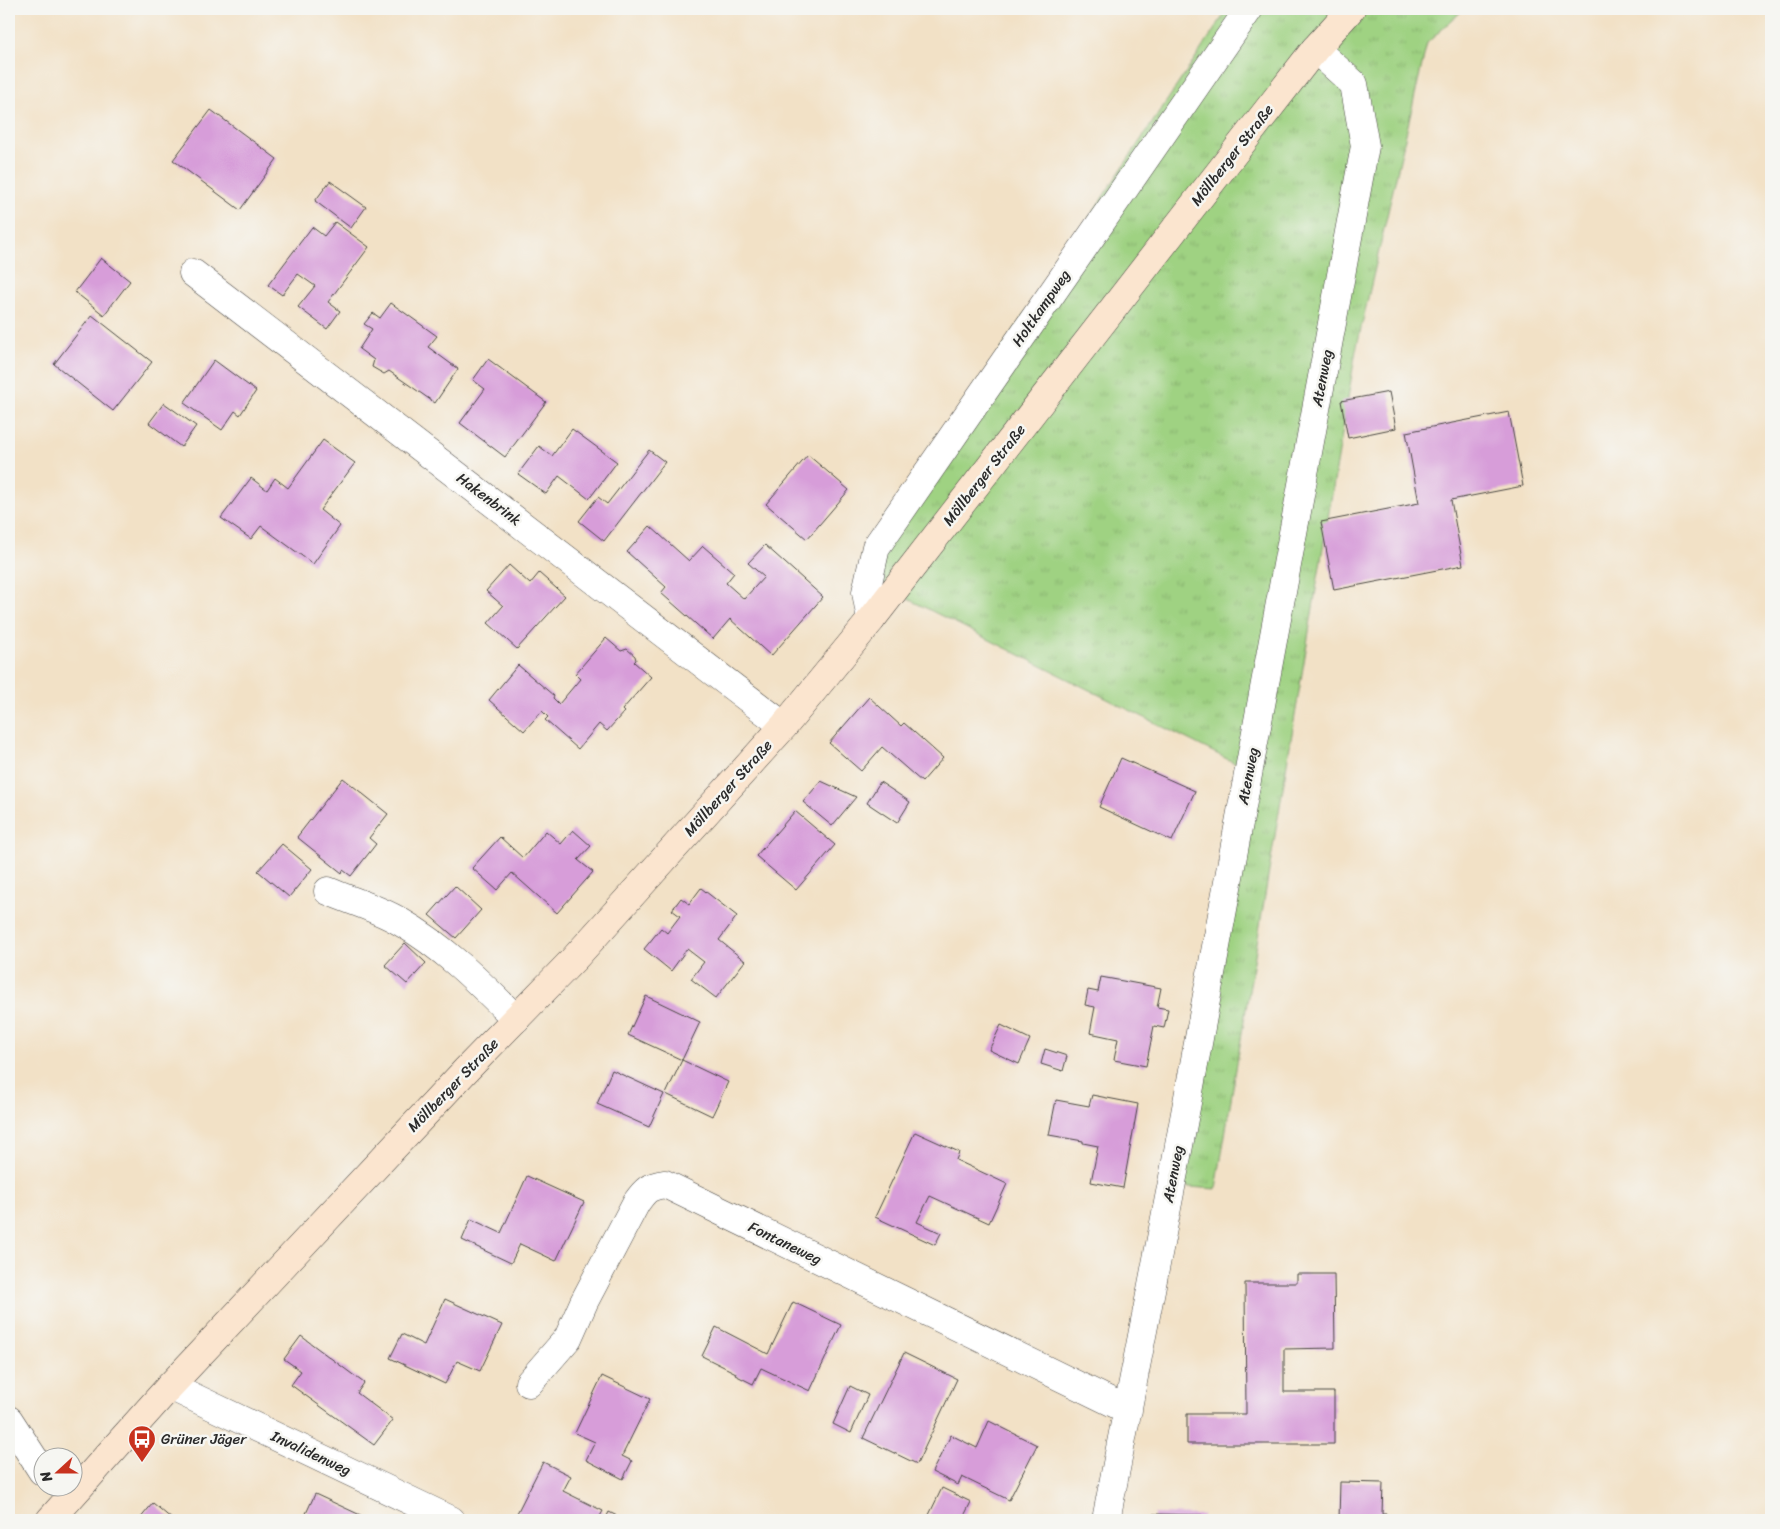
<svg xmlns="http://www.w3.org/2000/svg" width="1780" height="1529" font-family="Sriracha,sans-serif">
<defs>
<pattern id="grass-tufts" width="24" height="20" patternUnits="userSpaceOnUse" patternTransform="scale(1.25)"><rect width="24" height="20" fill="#9fd282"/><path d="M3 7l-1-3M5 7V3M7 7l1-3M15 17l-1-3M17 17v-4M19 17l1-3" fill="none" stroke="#89b470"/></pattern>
</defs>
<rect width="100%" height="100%" fill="#f6f6f2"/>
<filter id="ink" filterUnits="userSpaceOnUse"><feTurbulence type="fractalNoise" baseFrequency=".02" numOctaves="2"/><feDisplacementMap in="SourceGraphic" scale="10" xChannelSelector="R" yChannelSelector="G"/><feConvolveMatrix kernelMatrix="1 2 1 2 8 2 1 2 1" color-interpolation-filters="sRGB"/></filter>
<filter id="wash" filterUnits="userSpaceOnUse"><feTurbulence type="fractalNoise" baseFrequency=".0096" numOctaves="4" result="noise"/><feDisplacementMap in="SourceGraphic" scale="20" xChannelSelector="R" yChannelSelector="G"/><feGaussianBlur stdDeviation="1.12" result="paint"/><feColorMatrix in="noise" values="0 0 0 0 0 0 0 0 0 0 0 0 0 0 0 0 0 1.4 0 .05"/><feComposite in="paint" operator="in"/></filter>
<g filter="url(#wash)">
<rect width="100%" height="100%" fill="#f2e1c6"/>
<path fill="url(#grass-tufts)" stroke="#657e56" d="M 1228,9 L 1464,9 L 1427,43 L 1356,350 L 1216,1189 L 1164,1185 L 1243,767 L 874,582 L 896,520 L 987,371 Z"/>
<g id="blocks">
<path fill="#d79dd9" d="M 211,110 L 277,159 L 240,210 L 173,160 Z
M 330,181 L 366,207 L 351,228 L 315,201 Z
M 335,222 L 369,247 L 328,302 L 340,311 L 327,329 L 298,307 L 315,286 L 298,274 L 282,295 L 268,285 L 312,227 L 324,236 Z
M 101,258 L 130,281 L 104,315 L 75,292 Z
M 391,303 L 437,336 L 428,347 L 458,369 L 435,403 L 389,371 L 384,374 L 372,367 L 374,360 L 359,349 L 372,329 L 364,324 L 373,313 L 380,318 Z
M 92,315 L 152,362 L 113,411 L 54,364 Z
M 488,359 L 546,402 L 505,457 L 460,423 L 485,389 L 473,380 Z
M 214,360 L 256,391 L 240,415 L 235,411 L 222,430 L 184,403 Z
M 1389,392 L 1396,428 L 1348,438 L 1341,401 Z
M 164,403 L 196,426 L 181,447 L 149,423 Z
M 1509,412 L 1523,486 L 1451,500 L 1463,565 L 1334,590 L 1321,522 L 1419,503 L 1406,432 Z
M 572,429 L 617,462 L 589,499 L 559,476 L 546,494 L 518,474 L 539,446 L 552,456 Z
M 323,440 L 355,463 L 320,510 L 340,526 L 313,564 L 261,526 L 251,539 L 221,518 L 251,478 L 267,490 L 275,478 L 288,488 Z
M 649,450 L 665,462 L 604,541 L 579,521 L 598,497 L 607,504 Z
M 808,455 L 849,490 L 807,539 L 766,504 Z
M 650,526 L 689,561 L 703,546 L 734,573 L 726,583 L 744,599 L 764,577 L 748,563 L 765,545 L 823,597 L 771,656 L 730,619 L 713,639 L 661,593 L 666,587 L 627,552 Z
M 509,565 L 530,584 L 539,573 L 565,596 L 517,649 L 488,623 L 503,606 L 486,591 Z
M 606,638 L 621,651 L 627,649 L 635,656 L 636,660 L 634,662 L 651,677 L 622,710 L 624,712 L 607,731 L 599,724 L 578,749 L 545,720 L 548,717 L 542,711 L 524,731 L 489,700 L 518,665 L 554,696 L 553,698 L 559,704 L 580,679 L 575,674 Z
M 869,697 L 901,726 L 904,723 L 943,758 L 922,782 L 882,747 L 861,771 L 829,743 Z
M 1121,758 L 1195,791 L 1172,841 L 1099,807 Z
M 343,778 L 388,814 L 369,838 L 376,844 L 351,876 L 343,870 L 342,873 L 297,837 Z
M 821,781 L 856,797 L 832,826 L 803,802 Z
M 880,782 L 910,802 L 897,823 L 867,803 Z
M 795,811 L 835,845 L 796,890 L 756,856 Z
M 573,830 L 591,846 L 578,860 L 593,872 L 557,913 L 512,873 L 497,890 L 472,868 L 500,837 L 523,858 L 546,831 L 561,844 Z
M 282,844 L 312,869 L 289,897 L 258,871 Z
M 455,886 L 481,910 L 456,938 L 429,915 Z
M 701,888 L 737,916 L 719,940 L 745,961 L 716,998 L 691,979 L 704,962 L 687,949 L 671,971 L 644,949 L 661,928 L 667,933 L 680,916 L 672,910 L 681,898 L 689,904 Z
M 405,943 L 426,963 L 407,984 L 385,965 Z
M 1101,977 L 1161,988 L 1157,1007 L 1168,1009 L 1164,1028 L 1154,1026 L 1146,1066 L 1114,1060 L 1118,1039 L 1090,1033 L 1095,1007 L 1085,1005 L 1088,990 L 1098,992 Z
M 646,996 L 700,1022 L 682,1060 L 628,1035 Z
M 1001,1025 L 1030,1039 L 1019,1064 L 989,1050 Z
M 1045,1049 L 1067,1056 L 1063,1071 L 1041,1064 Z
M 682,1060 L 728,1082 L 712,1116 L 666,1094 Z
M 612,1070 L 664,1094 L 649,1127 L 597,1104 Z
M 1092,1095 L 1138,1104 L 1123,1188 L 1091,1182 L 1098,1146 L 1083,1143 L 1083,1141 L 1049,1135 L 1056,1100 L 1089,1106 Z
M 915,1132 L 959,1152 L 956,1160 L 1007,1184 L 989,1223 L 930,1196 L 917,1222 L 941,1233 L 935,1245 L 875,1217 Z
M 527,1176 L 584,1202 L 556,1261 L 520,1244 L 511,1263 L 462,1240 L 471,1219 L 501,1233 Z
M 1297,1274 L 1334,1274 L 1335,1348 L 1284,1349 L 1284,1392 L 1334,1392 L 1334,1444 L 1187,1444 L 1187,1414 L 1246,1414 L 1245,1283 L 1297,1283 Z
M 445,1299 L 502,1325 L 480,1371 L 457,1361 L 445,1384 L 390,1358 L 402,1334 L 424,1345 Z
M 793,1302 L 841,1325 L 810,1391 L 761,1368 L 753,1384 L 735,1375 L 736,1373 L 702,1356 L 716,1327 L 768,1354 Z
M 301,1336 L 364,1383 L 357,1393 L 393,1420 L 374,1445 L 291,1385 L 301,1371 L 284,1359 Z
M 904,1353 L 957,1379 L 917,1464 L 863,1438 Z
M 602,1376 L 650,1399 L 622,1456 L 632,1461 L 623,1479 L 586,1460 L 595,1442 L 575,1433 Z
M 850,1386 L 868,1395 L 851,1433 L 833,1424 Z
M 989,1421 L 1037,1445 L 1009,1500 L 962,1477 L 958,1485 L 932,1472 L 951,1435 L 977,1448 Z
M 543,1462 L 571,1476 L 563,1491 L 603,1511 L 598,1520 L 521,1520 L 515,1517 Z
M 1340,1482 L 1383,1483 L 1382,1514 L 1387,1514 L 1387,1520 L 1339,1520 Z
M 942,1488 L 971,1502 L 962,1520 L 935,1520 L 928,1517 Z
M 315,1494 L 371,1520 L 303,1520 Z
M 153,1503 L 173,1520 L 139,1520 Z
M 609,1512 L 625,1520 L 605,1520 Z
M 1154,1514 L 1202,1515 L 1202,1520 L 1154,1520 Z"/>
</g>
</g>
<g filter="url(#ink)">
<use href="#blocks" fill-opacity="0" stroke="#494642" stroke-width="1"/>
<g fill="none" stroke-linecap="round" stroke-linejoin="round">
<g stroke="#494642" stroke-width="29">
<path id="street" d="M 193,273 L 784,726
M 871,620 L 866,592 L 876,547 L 1249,9
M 328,891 C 351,901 377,908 399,921 C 443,946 480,983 516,1019
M 529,1383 L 568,1338 L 584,1302 L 636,1203 C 645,1190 649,1186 665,1184 L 1128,1410
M 170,1386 L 451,1520
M 9,1420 L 42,1471
M 1106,1520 L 1175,1167 L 1365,146 L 1354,84 L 1315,49"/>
</g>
<g stroke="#494642" stroke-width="29">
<path id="secondary" d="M 50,1520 L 170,1386 L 466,1070 L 573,960 L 784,726 L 871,620 L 1315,49 L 1351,9"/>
</g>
<use href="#street" stroke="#fff" stroke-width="28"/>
<use href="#secondary" stroke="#fbe5cf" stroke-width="28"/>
</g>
</g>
<defs>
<g id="bus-pin" transform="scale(1.4375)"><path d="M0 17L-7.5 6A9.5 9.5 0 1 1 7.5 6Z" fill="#c8321e" stroke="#f6f6f2"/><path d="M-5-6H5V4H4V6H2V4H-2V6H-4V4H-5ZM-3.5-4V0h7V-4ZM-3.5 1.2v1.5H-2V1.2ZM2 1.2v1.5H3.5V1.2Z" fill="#fff"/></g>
</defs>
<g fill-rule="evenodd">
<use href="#bus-pin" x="142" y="1439"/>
</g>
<g text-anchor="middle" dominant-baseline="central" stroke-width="5" stroke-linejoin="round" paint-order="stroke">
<g font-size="15" fill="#2b2b2b" stroke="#f6f6f2">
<text transform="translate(1232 155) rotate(-52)">Möllberger Straße</text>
<text transform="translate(1041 308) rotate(-55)">Holtkampweg</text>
<text transform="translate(1322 378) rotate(-79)">Atenweg</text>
<text transform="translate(984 475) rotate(-52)">Möllberger Straße</text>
<text transform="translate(489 499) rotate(37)">Hakenbrink</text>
<text transform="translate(1248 776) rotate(-79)">Atenweg</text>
<text transform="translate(728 788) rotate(-48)">Möllberger Straße</text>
<text transform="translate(453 1085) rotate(-46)">Möllberger Straße</text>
<text transform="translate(1173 1174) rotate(-79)">Atenweg</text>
<text transform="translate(785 1243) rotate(26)">Fontaneweg</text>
<text transform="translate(311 1453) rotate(25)">Invalidenweg</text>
</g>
<g font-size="15" fill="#2b2b2b" stroke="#f6f6f2" text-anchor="start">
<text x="161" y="1439">Grüner Jäger</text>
</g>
</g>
<rect width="1780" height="1529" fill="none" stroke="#f6f6f2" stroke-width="30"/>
<g transform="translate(58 1472) rotate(249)"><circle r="24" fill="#f6f6f2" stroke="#a5a5a2"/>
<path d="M0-4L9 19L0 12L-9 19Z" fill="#c8321e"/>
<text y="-8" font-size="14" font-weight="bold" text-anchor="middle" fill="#2b2b2b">N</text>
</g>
</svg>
